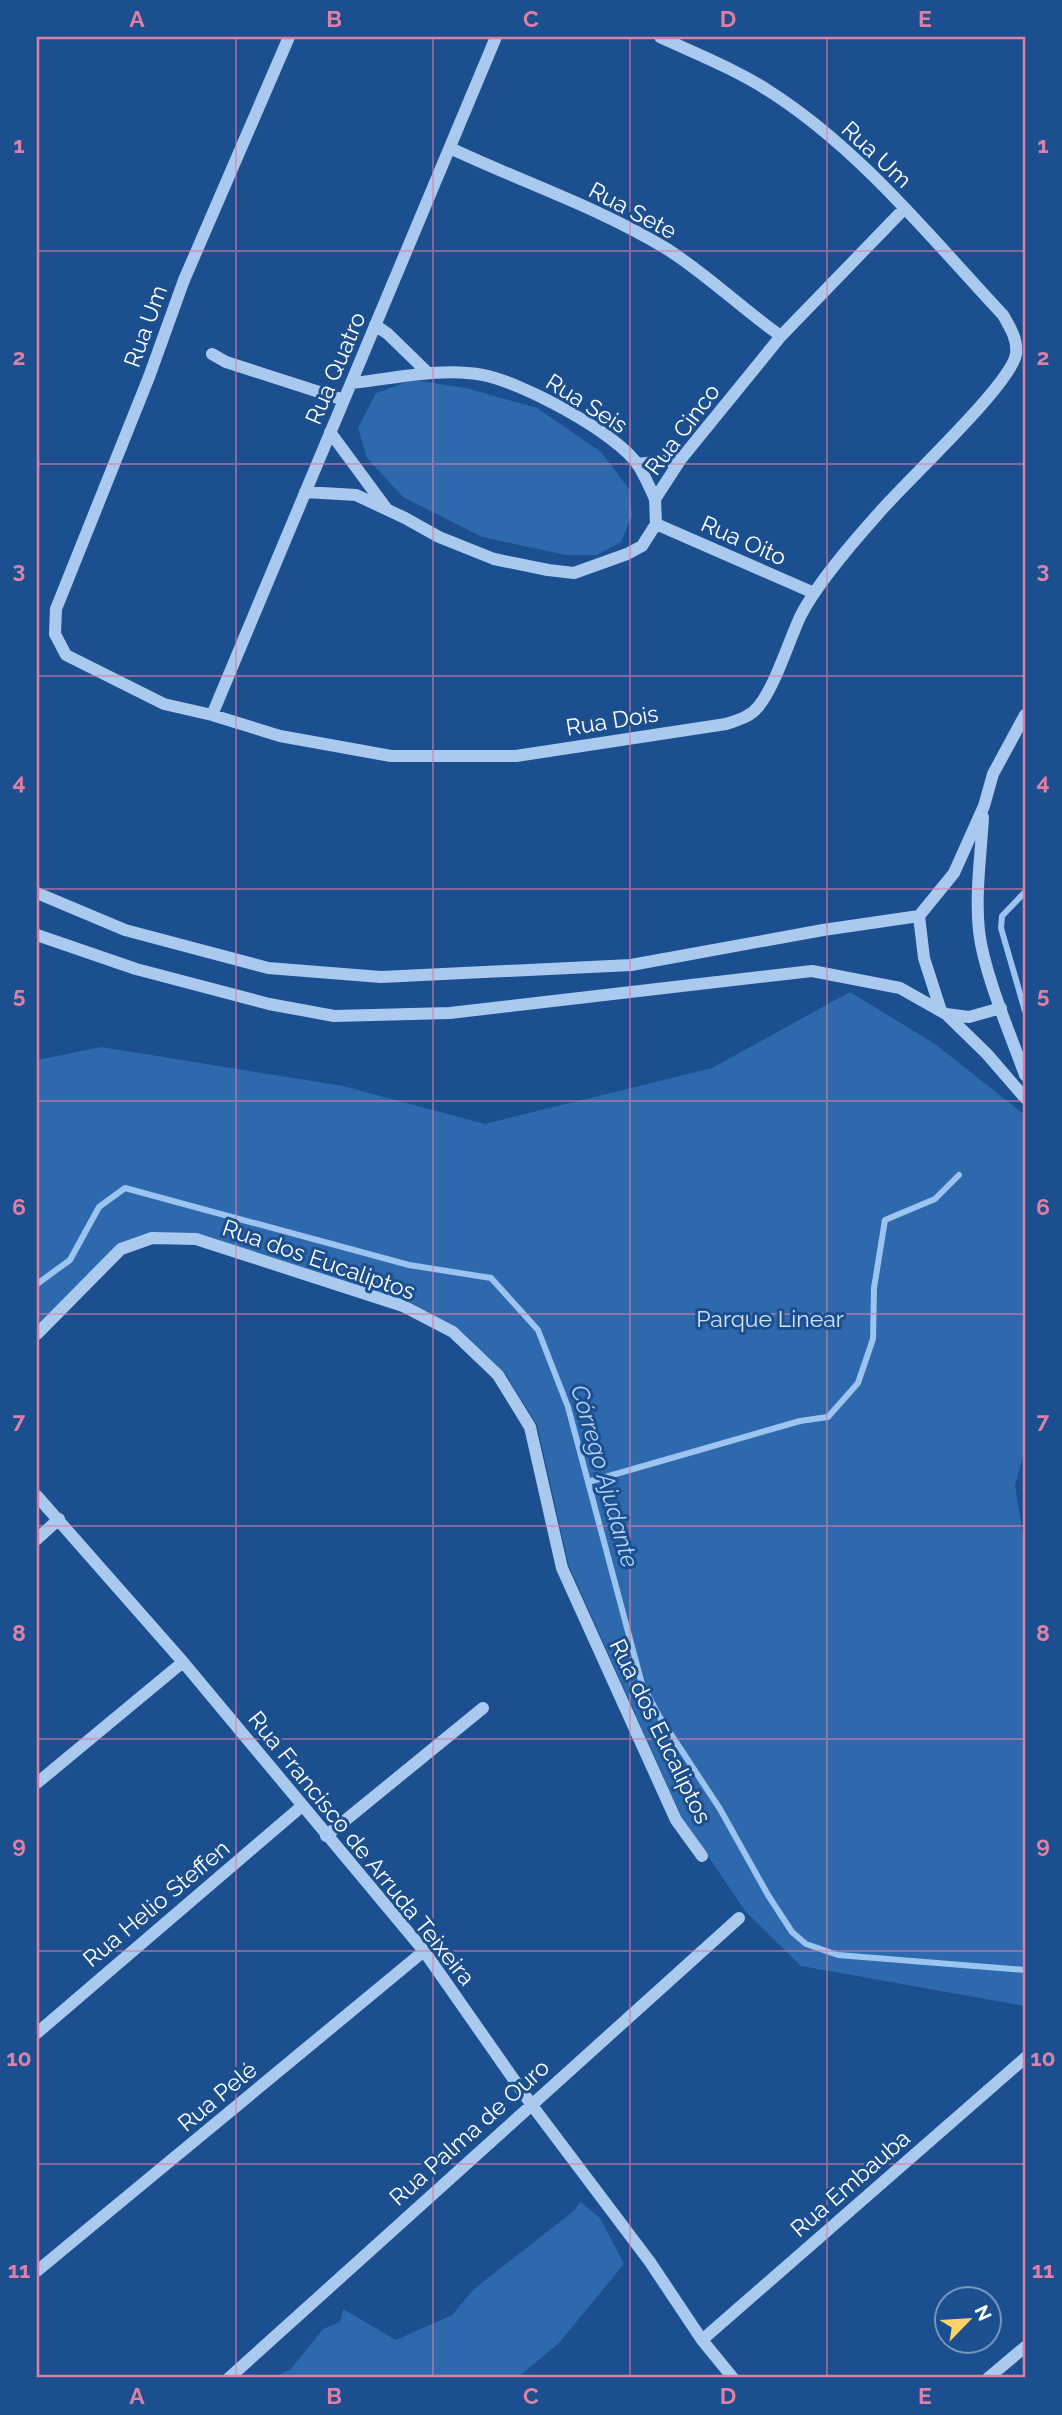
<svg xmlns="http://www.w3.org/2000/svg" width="1062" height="2415" font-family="Raleway,sans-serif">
<rect width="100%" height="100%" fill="#1b4f8f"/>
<path fill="#2e69ad" d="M 413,380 L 466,388 L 537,408 L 601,452 L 629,489 L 632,516 L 621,542 L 597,555 L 566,555 L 482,537 L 403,497 L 367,458 L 358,428 L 376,393 Z
M 850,992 L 935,1044 L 1025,1115 L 1025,1449 L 1015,1485 L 1025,1548 L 1025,2006 L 801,1966 L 746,1912 L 682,1818 L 569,1566 L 537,1425 L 505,1373 L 460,1330 L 409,1304 L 198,1234 L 124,1245 L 37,1328 L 37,1060 L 101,1047 L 343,1086 L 485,1124 L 712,1068 Z
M 580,2202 L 600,2218 L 624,2264 L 558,2344 L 517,2378 L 273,2378 L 291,2369 L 323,2329 L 340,2322 L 343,2309 L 396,2340 L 452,2315 L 474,2289 L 575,2210 Z"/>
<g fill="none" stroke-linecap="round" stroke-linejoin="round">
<path stroke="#9cc4f0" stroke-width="6" d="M 1025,892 L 1002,916 L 1001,928 L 1025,1011
M 37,1284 L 70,1260 L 99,1207 L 125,1188 L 409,1265 L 491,1278 L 538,1330 L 568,1407 L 642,1684 L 659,1716 L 720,1809 L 768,1895 L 792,1932 L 806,1944 L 838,1955 L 1025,1970
M 588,1482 L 800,1421 L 828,1417 L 858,1383 L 873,1339 L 874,1288 L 885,1220 L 935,1199 L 959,1175"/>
<path stroke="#a9c9ee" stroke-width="12" d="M 289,37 L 184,280 L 149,377 L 56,609 L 55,634 L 66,655 L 164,704 L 212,715 L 280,736 L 391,756 L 516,756 L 726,724 C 738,720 750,717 758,707 C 775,687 789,640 801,615 C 818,582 853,542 878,514 C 903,484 1011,385 1016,354 C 1018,340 1010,327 1003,315 C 930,237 860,149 769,91 C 735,69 697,54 660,37
M 450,148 C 522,182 598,207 667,249 C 708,275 742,309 781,336
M 375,325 L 388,334 L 428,373
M 212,354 L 226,362 L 344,400
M 351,383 C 394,379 440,367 483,375 C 521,382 617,433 638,465 C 645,476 650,488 655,499
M 330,432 L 386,508
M 637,464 L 681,459
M 305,492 L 356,495 L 405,518 L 439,537 L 494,559 L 548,570 L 574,573 L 627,554 L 642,546 L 656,524 L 655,499 L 681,459 L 781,336 L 904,209
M 656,524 L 814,593
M 212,715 L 496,37
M 983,817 C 981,855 975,893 979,931 C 984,974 1010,1033 1025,1075
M 37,893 L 125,930 L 268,968 L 381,977 L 631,965 L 823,930 L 919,916 L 954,873 L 984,806 L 993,774 L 1025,715
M 919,916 L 924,958 L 941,1011
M 37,935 L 136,969 L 269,1004 L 334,1016 L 450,1013 L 812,971 L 900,988 L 946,1014 L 987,1054 L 1025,1098
M 946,1014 L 969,1017 L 1001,1008
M 37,1334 L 121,1249 L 152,1238 L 196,1239 L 403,1306 L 453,1332 L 498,1375 L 530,1427 L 562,1568 L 676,1820 L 702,1856
M 37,1496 L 183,1662 L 424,1951 L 531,2104 L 650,2262 L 702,2340 L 733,2378
M 37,1539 L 59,1519
M 37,1783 L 183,1662
M 326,1836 L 483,1708
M 37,2033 L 302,1806
M 37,2271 L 424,1951
M 702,2340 L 1025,2058
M 229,2378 L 739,1918
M 988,2378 L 1025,2347"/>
</g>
<path fill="none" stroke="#dd80a5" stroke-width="2" stroke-opacity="0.55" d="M 236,37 L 236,2378M 433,37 L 433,2378M 630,37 L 630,2378M 827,37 L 827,2378M 37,251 L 1025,251M 37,464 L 1025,464M 37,676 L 1025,676M 37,889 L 1025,889M 37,1101 L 1025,1101M 37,1314 L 1025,1314M 37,1526 L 1025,1526M 37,1739 L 1025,1739M 37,1951 L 1025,1951M 37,2164 L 1025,2164"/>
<g text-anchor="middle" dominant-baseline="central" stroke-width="6" stroke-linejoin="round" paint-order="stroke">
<g font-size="23" fill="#fff" stroke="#1b4f8f">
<text transform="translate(877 154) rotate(43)">Rua Um</text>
<text transform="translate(633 210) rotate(28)">Rua Sete</text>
<text transform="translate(145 326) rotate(-70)">Rua Um</text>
<text transform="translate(335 368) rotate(-67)">Rua Quatro</text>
<text transform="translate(587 403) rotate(32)">Rua Seis</text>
<text transform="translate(682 429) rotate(-53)">Rua Cinco</text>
<text transform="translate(744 540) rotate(24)">Rua Oito</text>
<text transform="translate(612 720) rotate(-9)">Rua Dois</text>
<text transform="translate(319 1259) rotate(19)">Rua dos Eucaliptos</text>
<text transform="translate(661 1731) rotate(64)">Rua dos Eucaliptos</text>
<text transform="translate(362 1848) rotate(51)">Rua Francisco de Arruda Teixeira</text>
<text transform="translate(156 1903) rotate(-40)">Rua Helio Steffen</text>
<text transform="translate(217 2096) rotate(-40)">Rua Pelé</text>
<text transform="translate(469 2132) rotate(-42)">Rua Palma de Ouro</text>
<text transform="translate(850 2183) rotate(-41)">Rua Embauba</text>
</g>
<g font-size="23" fill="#cfe3fa" stroke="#1b4f8f">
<text x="770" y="1318">Parque Linear</text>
</g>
<g font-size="24" font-style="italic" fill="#b5d3f5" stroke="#1b4f8f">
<text transform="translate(605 1476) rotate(74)">Córrego Ajudante</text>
</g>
</g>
<rect width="1062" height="2415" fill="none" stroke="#1b4f8f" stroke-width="77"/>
<g transform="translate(968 2320) rotate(65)"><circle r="33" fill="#1b4f8f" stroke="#7695bc" stroke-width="2"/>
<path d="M0-5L12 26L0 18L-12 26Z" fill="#ffd166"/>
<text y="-10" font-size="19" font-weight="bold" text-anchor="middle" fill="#ffffff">N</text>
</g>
<rect x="38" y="38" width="986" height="2338" fill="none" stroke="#dd80a5" stroke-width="2.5"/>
<g font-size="23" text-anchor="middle" font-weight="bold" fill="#dd80a5">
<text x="137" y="27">A</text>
<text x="334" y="27">B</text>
<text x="531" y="27">C</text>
<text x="728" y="27">D</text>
<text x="925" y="27">E</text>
<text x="19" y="153">1</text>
<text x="1043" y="153">1</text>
<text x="19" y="365">2</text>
<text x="1043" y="365">2</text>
<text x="19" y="578">3</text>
<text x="1043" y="578">3</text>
<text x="19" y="790">4</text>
<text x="1043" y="790">4</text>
<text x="19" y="1003">5</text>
<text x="1043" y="1003">5</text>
<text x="19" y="1215">6</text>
<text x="1043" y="1215">6</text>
<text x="19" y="1428">7</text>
<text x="1043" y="1428">7</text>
<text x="19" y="1641">8</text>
<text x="1043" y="1641">8</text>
<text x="19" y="1853">9</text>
<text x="1043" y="1853">9</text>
<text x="19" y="2066">10</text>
<text x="1043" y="2066">10</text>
<text x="19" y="2278">11</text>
<text x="1043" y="2278">11</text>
<text x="137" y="2404">A</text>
<text x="334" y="2404">B</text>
<text x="531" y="2404">C</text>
<text x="728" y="2404">D</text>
<text x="925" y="2404">E</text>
</g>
</svg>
